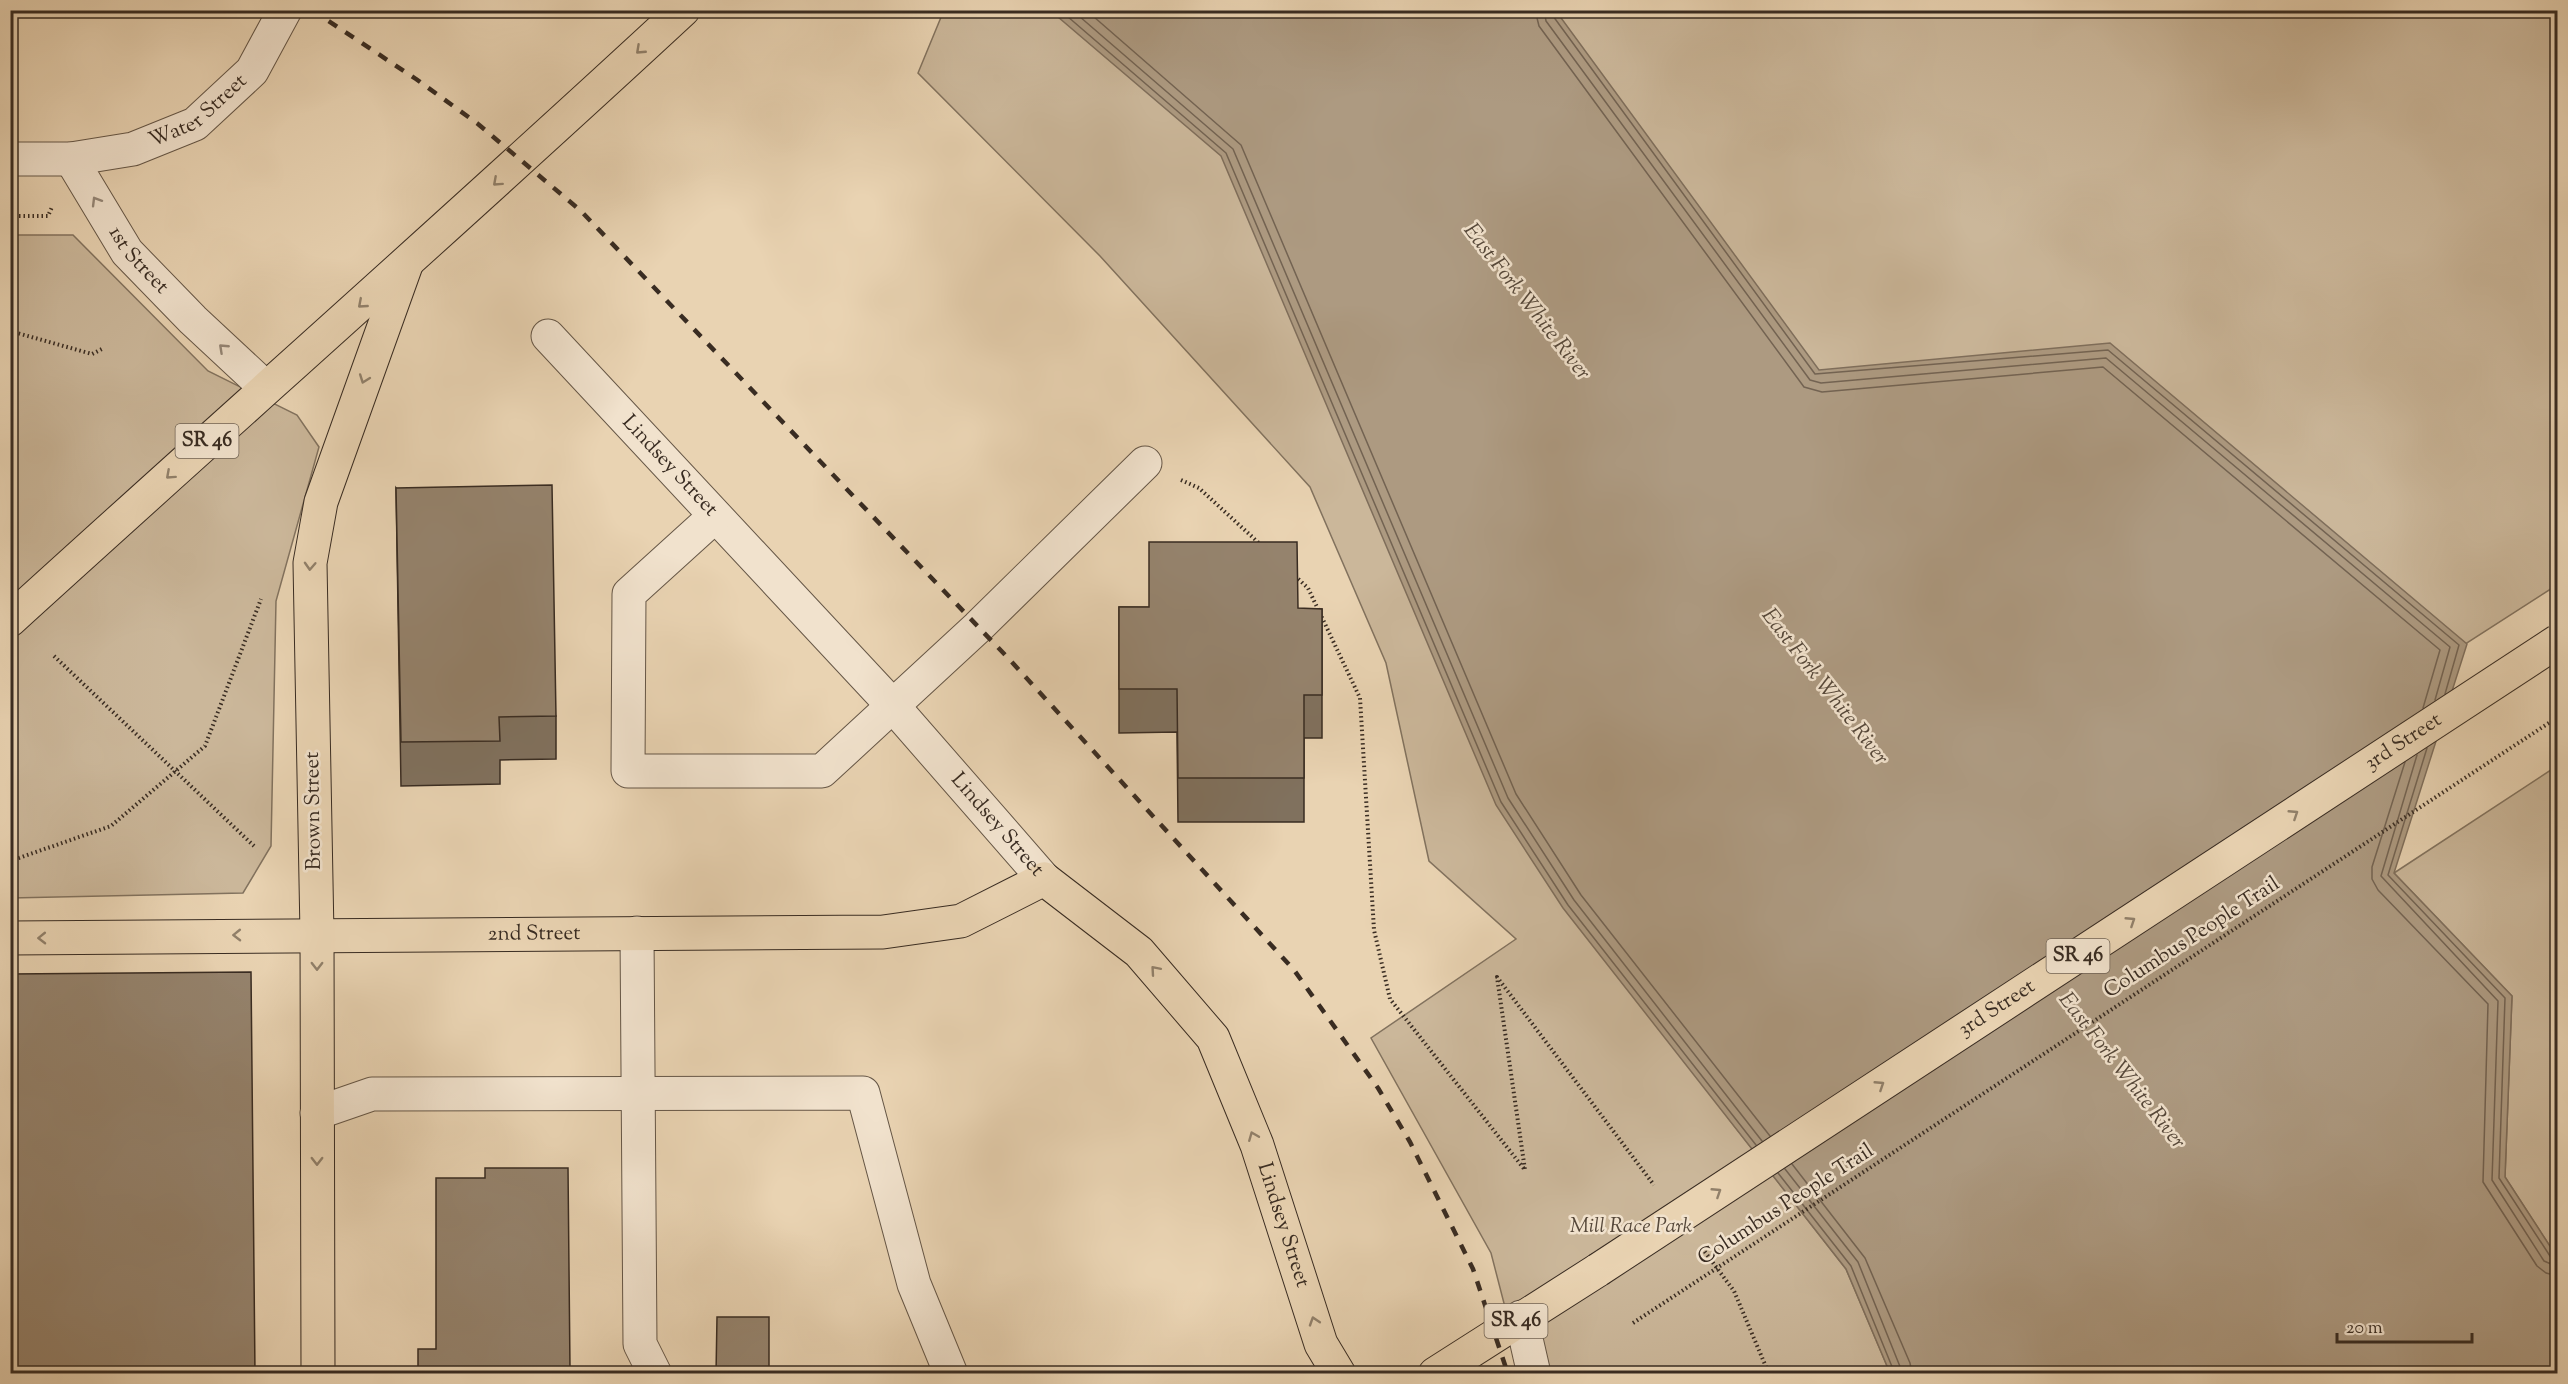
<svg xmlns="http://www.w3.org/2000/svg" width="2568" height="1384" font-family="'Sorts Mill Goudy',serif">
<rect width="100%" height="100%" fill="#e9d3b2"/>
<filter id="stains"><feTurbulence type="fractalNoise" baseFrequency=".00333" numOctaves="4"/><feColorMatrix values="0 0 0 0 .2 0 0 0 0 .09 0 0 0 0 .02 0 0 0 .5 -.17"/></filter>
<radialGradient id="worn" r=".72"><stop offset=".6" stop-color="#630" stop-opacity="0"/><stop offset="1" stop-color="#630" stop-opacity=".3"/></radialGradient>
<path fill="#cbb79a" stroke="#82725e" stroke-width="1.5" d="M 944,10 L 2557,11 L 2557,585 L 1728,1118 L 1846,1269 L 1890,1373 L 1522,1373 L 1491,1253 L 1371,1038 L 1516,939 L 1429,861 L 1386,663 L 1310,487 L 1100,256 L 918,73 Z
M 10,235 L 73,235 L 208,371 L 297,415 L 319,447 L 276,601 L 271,846 L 243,893 L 11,898 Z
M 2557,766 L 2557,1257 L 2505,1177 L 2512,996 L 2394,873 Z"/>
<path fill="#ad9a81" stroke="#7f6e5b" stroke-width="1.5" d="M 1051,11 L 1556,11 L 1819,370 L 2110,343 L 2467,644 L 2394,873 L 2512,996 L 2505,1177 L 2557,1257 L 2557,1373 L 1890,1373 L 1846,1269 L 1563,908 L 1496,805 L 1221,156 Z"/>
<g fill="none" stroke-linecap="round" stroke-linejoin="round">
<path stroke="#736352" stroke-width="1.5" d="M 1060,10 L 1226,153 L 1501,802 L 1568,905 L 1756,1145
M 1072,10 L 1233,149 L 1508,798 L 1574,900 L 1762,1141
M 1086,10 L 1241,145 L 1516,794 L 1581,895 L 1770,1136
M 1535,10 L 1539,26 L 1804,387 L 1822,392 L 2103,367 L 2440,650 L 2423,708
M 1544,10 L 1546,21 L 1810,380 L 1821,383 L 2106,358 L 2450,647 L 2435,700
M 1551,10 L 1553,16 L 1815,374 L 2108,350 L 2459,645 L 2445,694
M 2427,748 L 2388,875 L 2505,998 L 2499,1178 L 2550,1256 L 2558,1259
M 2417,755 L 2381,876 L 2498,1001 L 2492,1180 L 2544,1261 L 2558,1267
M 2405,762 L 2372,867 L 2372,879 L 2378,890 L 2488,1004 L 2483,1182 L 2537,1266 L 2546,1273 L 2558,1276
M 1792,1164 L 1865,1258 L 1910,1363 L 1912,1374
M 1785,1169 L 1858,1262 L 1903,1374
M 1778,1173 L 1851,1266 L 1895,1374"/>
<g stroke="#655646" stroke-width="35">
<g id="minor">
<path id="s1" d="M 10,159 L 71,159 L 133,149 L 195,124 L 252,71 L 285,10"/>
<path id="s2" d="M 71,159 L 127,252 L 193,320 L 266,388"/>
<path id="s3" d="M 548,336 L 893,706 L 1044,879"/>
<path d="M 715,516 L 629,594 L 628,771 L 822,771 L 978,627 L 1145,463"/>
<path d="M 637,933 L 640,1344 L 655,1374"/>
<path d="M 317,1113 L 372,1094 L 863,1093 L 914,1284 L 951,1374"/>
<path d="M 1521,1317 L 1534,1374"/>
</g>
</g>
<g stroke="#392c22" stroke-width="35">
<g id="major">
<path id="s4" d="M 10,938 L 883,932 L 961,921 L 1044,879 L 1139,952 L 1213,1038 L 1257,1145 L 1321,1344 L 1339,1374"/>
<path d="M 318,1374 L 317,934 L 310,563 L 321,502 L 406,265"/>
</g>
</g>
<g stroke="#392c22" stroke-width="35">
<path id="highway" d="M 10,620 C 234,416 461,216 683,10
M 1435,1374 L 1598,1270"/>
</g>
<path stroke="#392c22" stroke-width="4" stroke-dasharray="1.5 3" stroke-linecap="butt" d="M 10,216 L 48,216 L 52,207
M 10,331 L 92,354 L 104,348
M 1181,480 L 1199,488 L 1261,545
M 1295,576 L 1308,588 L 1360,698 L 1374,930 L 1390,999 L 1525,1170 L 1497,977 L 1654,1185
M 54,656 L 254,846
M 10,861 L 111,826 L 205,746 L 261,599
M 1702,1248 L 1734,1291 L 1769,1374"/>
<use href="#minor" stroke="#f1e2cd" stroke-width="33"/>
<use href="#major" stroke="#e9d3b2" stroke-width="33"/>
<use href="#highway" stroke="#e9d3b2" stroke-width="33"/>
<path stroke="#392c22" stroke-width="4.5" stroke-dasharray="10 10" stroke-linecap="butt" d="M 312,10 L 416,79 L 478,124 L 581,211 L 1009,659 L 1294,970 L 1378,1088 L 1410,1142 L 1473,1269 L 1508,1374"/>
<g stroke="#392c22" stroke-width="35" stroke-linecap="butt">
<g id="highway-bridge">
<path id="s5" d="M 1598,1270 L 2558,641"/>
</g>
</g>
<path stroke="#392c22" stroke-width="4" stroke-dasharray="1.5 3" stroke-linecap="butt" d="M 1633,1323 L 2558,717"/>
<use href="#highway-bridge" stroke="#e9d3b2" stroke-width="33"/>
</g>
<path fill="#80715e" stroke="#392c22" stroke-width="1.5" d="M 396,488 L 556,716 L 556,759 L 500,760 L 500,784 L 401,786 Z
M 1119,607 L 1322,609 L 1322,738 L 1304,738 L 1304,822 L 1178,822 L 1177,732 L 1119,733 Z"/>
<path fill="#95836d" stroke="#392c22" stroke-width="1.5" d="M 552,485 L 556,716 L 499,717 L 500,741 L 401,742 L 396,488 Z
M 1149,542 L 1297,542 L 1298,608 L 1322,609 L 1322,695 L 1304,695 L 1304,778 L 1178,778 L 1177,689 L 1119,689 L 1119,607 L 1149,607 Z
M 251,972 L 255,1374 L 10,1374 L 10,974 Z
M 485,1168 L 568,1168 L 570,1369 L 585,1374 L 418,1374 L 418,1349 L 436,1349 L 436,1178 L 485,1178 Z
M 717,1317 L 769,1317 L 769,1374 L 716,1374 Z"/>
<defs><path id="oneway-chevron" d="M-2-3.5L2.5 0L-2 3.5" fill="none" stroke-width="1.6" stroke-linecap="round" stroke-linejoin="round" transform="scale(1.5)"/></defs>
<g stroke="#91806a">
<use href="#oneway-chevron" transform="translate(640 50) rotate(137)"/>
<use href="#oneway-chevron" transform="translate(497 182) rotate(138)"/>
<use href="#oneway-chevron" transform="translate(362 304) rotate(139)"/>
<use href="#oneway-chevron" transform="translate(364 379) rotate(110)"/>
<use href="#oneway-chevron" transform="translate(170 475) rotate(138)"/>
<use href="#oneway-chevron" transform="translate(310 566) rotate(93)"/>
<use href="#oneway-chevron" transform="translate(2294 814) rotate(-33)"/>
<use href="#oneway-chevron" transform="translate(2131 921) rotate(-33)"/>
<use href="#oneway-chevron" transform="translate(237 935) rotate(179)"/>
<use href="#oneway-chevron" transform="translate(42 938) rotate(179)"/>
<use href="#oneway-chevron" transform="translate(317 966) rotate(90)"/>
<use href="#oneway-chevron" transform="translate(1155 970) rotate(-131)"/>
<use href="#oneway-chevron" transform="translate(1880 1085) rotate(-33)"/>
<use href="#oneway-chevron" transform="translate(1253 1136) rotate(-112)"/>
<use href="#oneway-chevron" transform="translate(317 1161) rotate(90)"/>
<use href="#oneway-chevron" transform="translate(1717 1192) rotate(-33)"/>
<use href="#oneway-chevron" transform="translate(1314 1321) rotate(-108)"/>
</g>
<g stroke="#958778">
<use href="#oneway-chevron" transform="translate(96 201) rotate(-121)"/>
<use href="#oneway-chevron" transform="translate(223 348) rotate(-137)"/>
</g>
<g text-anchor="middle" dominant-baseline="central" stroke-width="5" stroke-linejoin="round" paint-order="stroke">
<g fill="#f1e2cd" stroke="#706355" stroke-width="1.5">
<rect x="175.5" y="424" width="63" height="34" rx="4.5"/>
<rect x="2046.5" y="939" width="63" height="34" rx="4.5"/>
<rect x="1484.5" y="1304" width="63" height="34" rx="4.5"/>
</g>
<g font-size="20" font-weight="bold" fill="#392c22">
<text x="207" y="441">SR 46</text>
<text x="2078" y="956">SR 46</text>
<text x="1516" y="1321">SR 46</text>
</g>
<g font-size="21" fill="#392c22" stroke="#f1e2cd">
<text stroke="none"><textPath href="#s1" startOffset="200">Water Street</textPath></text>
<text stroke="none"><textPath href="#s2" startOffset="122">1st Street</textPath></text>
<text stroke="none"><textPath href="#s3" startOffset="178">Lindsey Street</textPath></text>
<text stroke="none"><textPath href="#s5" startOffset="963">3rd Street</textPath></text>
<text transform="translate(314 811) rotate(-91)">Brown Street</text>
<text stroke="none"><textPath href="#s3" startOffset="664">Lindsey Street</textPath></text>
<text stroke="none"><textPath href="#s4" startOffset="524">2nd Street</textPath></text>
<text transform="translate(2192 938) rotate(-33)">Columbus People Trail</text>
<text stroke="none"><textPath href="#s5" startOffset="477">3rd Street</textPath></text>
<text transform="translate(1786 1205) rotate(-33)">Columbus People Trail</text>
<text stroke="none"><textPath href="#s4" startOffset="1478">Lindsey Street</textPath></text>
</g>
<g font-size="21" font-style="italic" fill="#56483a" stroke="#f1e2cd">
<text x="1631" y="1227">Mill Race Park</text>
</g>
<g font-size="22" font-style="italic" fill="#56483a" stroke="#f1e2cd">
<text transform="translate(1526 302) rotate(52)">East Fork White River</text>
<text transform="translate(1824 687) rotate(52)">East Fork White River</text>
<text transform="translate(2121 1071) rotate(52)">East Fork White River</text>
</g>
</g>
<rect width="2568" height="1384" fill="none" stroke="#e9d3b2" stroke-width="36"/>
<rect x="12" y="12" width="2544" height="1360" fill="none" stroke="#392c22" stroke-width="3"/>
<rect x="18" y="18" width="2532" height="1348" fill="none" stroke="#392c22" stroke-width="1.5"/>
<path d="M2337 1333v9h135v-9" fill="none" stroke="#392c22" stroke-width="3"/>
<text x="2346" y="1333" font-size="18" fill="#392c22" stroke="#f1e2cd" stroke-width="4.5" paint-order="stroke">20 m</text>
<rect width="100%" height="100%" filter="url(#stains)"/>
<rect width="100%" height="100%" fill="url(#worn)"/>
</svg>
